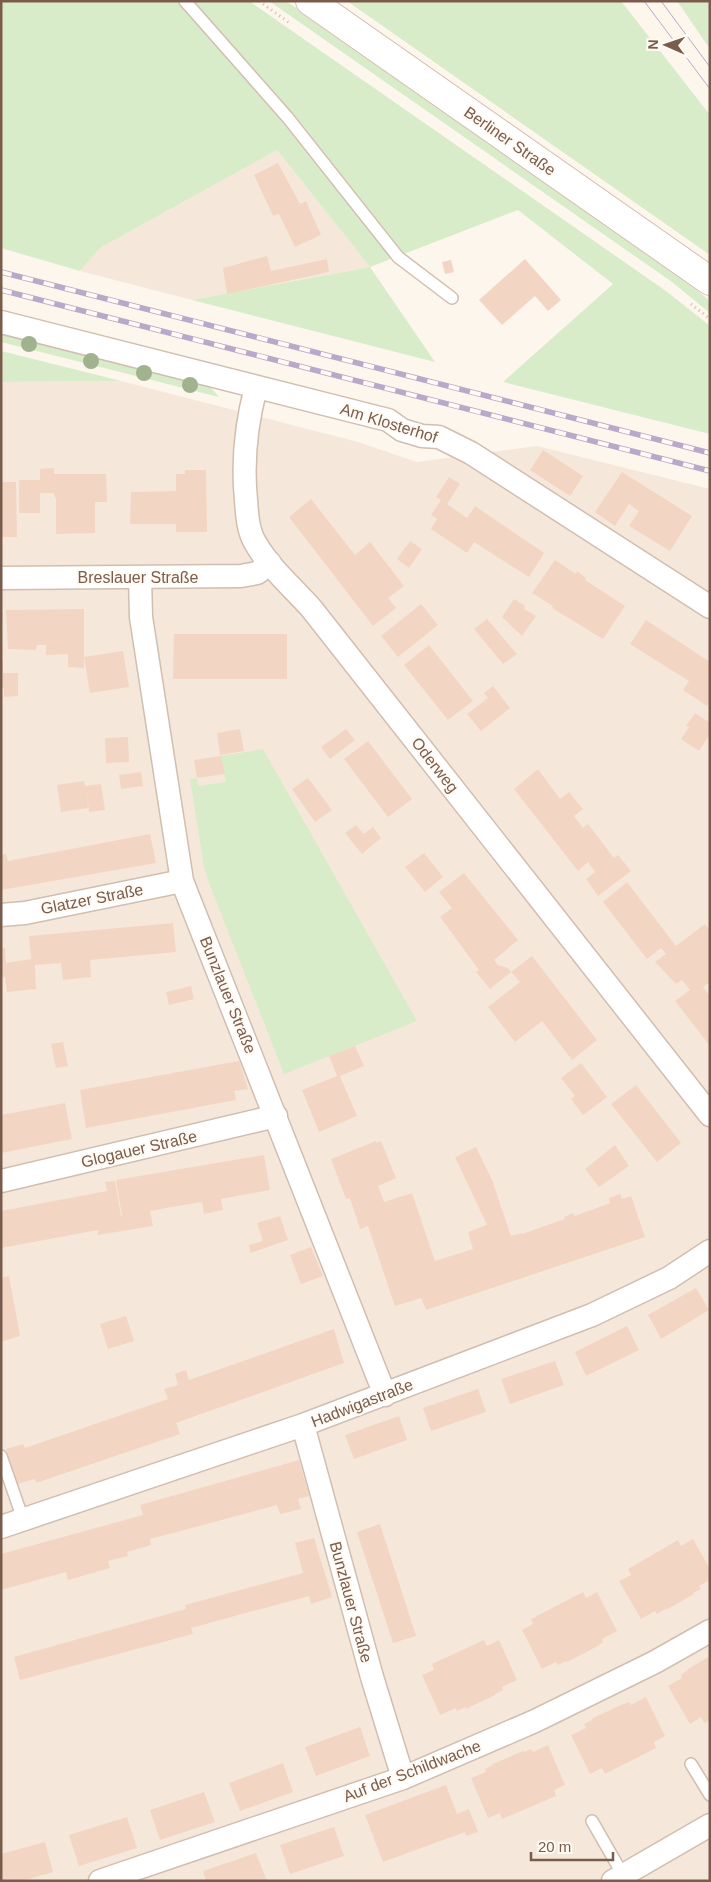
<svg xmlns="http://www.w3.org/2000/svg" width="711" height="1882" font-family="Helvetica,sans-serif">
<rect width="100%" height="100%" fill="#fdf6ec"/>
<path fill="#f5e8da" d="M 277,150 L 370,267 L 192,300 L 80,271 L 100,248 Z
M 121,381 L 358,442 L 417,462 L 537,446 L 710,489 L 710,1881 L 1,1881 L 1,382 Z"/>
<path fill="#d8ecc9" d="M 1,1 L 249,1 L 666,291 L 710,326 L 710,434 L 503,382 L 613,284 L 518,210 L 370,267 L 435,362 L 192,300 L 370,267 L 277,150 L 100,248 L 80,271 L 1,248 Z
M 269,1 L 286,1 L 678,275 L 710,301 L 710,313 L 672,282 Z
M 347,1 L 621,1 L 710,115 L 710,255 Z
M 677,1 L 710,1 L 710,49 Z
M 1,333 L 198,381 L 211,388 L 219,397 L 1,342 Z
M 1,351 L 121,381 L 1,382 Z
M 263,749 L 417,1021 L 284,1074 L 209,883 L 204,867 L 190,779 L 197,778 L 198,786 L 226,782 L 221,756 Z"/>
<path fill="#f3d5c3" d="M 278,163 L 300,204 L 306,201 L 321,235 L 295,247 L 279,214 L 273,216 L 254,175 Z
M 267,256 L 271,271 L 327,259 L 329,272 L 227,294 L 223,268 Z
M 525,259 L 561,300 L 548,311 L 535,296 L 502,325 L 479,300 Z
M 451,260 L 454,272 L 445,274 L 442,262 Z
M 543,450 L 583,476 L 570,496 L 530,470 Z
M 54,468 L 54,474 L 106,474 L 107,502 L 95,502 L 95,533 L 56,534 L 56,498 L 55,498 L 54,493 L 40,493 L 40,513 L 19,513 L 19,480 L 40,480 L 40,469 Z
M 185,470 L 206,470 L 207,532 L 176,532 L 176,524 L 130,524 L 131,492 L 176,491 L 176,474 L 185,474 Z
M 622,472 L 692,516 L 670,551 L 629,526 L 639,511 L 629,504 L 615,526 L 595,512 Z
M 449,477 L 460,484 L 447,504 L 467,518 L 475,506 L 544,553 L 529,577 L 474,542 L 467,553 L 431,529 L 437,519 L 431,515 L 441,500 L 436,497 Z
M 1,482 L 16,482 L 17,537 L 1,537 Z
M 311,499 L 355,555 L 370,542 L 404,586 L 388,598 L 396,608 L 373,626 L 289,517 Z
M 410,541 L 422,549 L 409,568 L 397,559 Z
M 555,560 L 576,574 L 577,571 L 586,578 L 585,580 L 625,606 L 603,639 L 552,608 L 553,606 L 532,593 Z
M 514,599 L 525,606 L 524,609 L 536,616 L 522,636 L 502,617 Z
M 421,604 L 438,625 L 398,657 L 381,636 Z
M 84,609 L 84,668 L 68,667 L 68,654 L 46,655 L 46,645 L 37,645 L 36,650 L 8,649 L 6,610 Z
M 487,619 L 517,654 L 503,664 L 474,629 Z
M 646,620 L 710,662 L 710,701 L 707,706 L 683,690 L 689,681 L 630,644 Z
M 174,634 L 287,634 L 287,679 L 173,679 Z
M 429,645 L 473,701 L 448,720 L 404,665 Z
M 123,651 L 129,687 L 90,693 L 84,657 Z
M 1,661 L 3,661 L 3,673 L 18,673 L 18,696 L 4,697 L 4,688 L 1,688 Z
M 493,686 L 510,708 L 481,731 L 467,714 L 488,698 L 484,693 Z
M 695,713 L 710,723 L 710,738 L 708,737 L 699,751 L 681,739 L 689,727 L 686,726 Z
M 240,729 L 244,751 L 220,755 L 217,733 Z
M 346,729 L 355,740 L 330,759 L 321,747 Z
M 128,737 L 129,762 L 106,763 L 105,738 Z
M 368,741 L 412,799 L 388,817 L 344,759 Z
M 221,756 L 225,774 L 197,778 L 194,760 Z
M 538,769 L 560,799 L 569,792 L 583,809 L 574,816 L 583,828 L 588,824 L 614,858 L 618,855 L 631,871 L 598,896 L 586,879 L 595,872 L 588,862 L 578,871 L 514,789 Z
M 141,772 L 143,786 L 121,789 L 119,775 Z
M 308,778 L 332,810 L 315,822 L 292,789 Z
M 84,781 L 85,786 L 101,784 L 105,810 L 89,812 L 86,788 L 88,808 L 61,812 L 57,785 Z
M 356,825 L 364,834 L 373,827 L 381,838 L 362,854 L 345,833 Z
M 150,834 L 156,863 L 1,890 L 1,855 L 6,854 L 8,861 Z
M 424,853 L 443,877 L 425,892 L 405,867 Z
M 464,873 L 518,940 L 494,960 L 498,965 L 508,968 L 511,972 L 490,989 L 476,972 L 479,970 L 440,917 L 452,908 L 439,892 Z
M 627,882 L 676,946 L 705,924 L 710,930 L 710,982 L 703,987 L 710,996 L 710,1046 L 675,1001 L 690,990 L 682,980 L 676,984 L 655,962 L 666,954 L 661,948 L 647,959 L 603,902 Z
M 173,923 L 176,952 L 90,960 L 91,977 L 63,980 L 61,963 L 35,965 L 36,989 L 7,992 L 5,977 L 1,978 L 1,948 L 5,948 L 6,963 L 31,959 L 29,936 Z
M 532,956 L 597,1040 L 572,1060 L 542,1021 L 515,1042 L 488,1007 L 520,982 L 511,972 Z
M 191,986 L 194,999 L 169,1005 L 166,992 Z
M 63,1042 L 68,1066 L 56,1068 L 51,1044 Z
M 355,1046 L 364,1066 L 340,1076 L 357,1116 L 319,1132 L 302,1090 L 337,1076 L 329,1056 Z
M 239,1061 L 248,1089 L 234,1091 L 236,1100 L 86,1128 L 80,1090 Z
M 581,1063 L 607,1097 L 583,1115 L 571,1099 L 575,1096 L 561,1078 Z
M 636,1085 L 681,1143 L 657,1162 L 611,1104 Z
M 65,1103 L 72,1139 L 1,1153 L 1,1115 Z
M 376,1141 L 376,1143 L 381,1141 L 396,1178 L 378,1186 L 384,1202 L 412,1193 L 435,1261 L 473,1249 L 468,1232 L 487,1225 L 455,1157 L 476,1147 L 492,1180 L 511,1236 L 521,1233 L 522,1234 L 565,1219 L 564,1217 L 573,1213 L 575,1216 L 610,1203 L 609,1198 L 620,1194 L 622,1199 L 631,1196 L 645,1237 L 426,1310 L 421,1298 L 395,1306 L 368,1226 L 360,1229 L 350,1198 L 346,1199 L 331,1159 Z
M 615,1145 L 629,1166 L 599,1187 L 585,1169 Z
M 264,1155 L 270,1190 L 221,1199 L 223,1210 L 204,1214 L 202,1202 L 172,1207 L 150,1211 L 153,1226 L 98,1235 L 98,1230 L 1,1248 L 1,1211 L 107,1191 L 105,1182 L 115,1181 L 121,1216 L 122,1216 L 116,1180 Z
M 280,1216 L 288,1240 L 250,1253 L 249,1245 L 263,1241 L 257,1223 Z
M 311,1247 L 323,1276 L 301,1284 L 290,1255 Z
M 9,1276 L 20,1336 L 1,1342 L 1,1278 Z
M 696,1288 L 709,1310 L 661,1339 L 648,1315 Z
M 126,1316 L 134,1341 L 108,1349 L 100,1324 Z
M 627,1326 L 639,1350 L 586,1376 L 575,1352 Z
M 334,1329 L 344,1363 L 176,1423 L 180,1434 L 36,1483 L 35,1479 L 17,1484 L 6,1449 L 23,1444 L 25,1448 L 168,1399 L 164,1389 L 178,1385 L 175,1374 L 186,1370 L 189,1380 Z
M 555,1361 L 564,1385 L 510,1404 L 501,1379 Z
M 478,1389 L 486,1412 L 431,1431 L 423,1408 Z
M 399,1416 L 407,1440 L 354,1459 L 345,1435 Z
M 299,1460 L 309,1496 L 298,1499 L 301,1509 L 280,1514 L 277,1505 L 173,1533 L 150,1539 L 151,1545 L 127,1552 L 128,1556 L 108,1561 L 110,1568 L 68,1580 L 66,1572 L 1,1590 L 1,1554 L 143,1515 L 140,1505 Z
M 380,1524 L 416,1636 L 393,1643 L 357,1532 Z
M 314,1538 L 332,1597 L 311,1604 L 309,1596 L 191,1628 L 193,1634 L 20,1680 L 14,1657 L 186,1609 L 185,1605 L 303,1573 L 295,1543 Z
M 693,1539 L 710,1569 L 710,1580 L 699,1586 L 701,1589 L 693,1593 L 694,1594 L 666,1610 L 665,1609 L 657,1614 L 655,1611 L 641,1619 L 619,1581 L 631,1575 L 628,1569 L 678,1540 L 681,1546 Z
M 583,1592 L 586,1598 L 597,1592 L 617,1631 L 602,1639 L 603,1642 L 596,1647 L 567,1662 L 566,1661 L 558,1665 L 556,1662 L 542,1669 L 522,1630 L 533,1624 L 531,1619 Z
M 484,1640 L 487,1646 L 499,1640 L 517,1680 L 502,1687 L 503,1690 L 495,1694 L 495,1695 L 466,1709 L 465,1707 L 457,1711 L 456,1708 L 440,1715 L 422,1675 L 434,1670 L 432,1664 Z
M 710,1656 L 710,1720 L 704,1723 L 701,1717 L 690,1724 L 668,1686 L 682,1678 L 681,1675 L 688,1670 L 688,1669 Z
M 646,1697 L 665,1736 L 654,1742 L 656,1748 L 605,1774 L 602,1768 L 590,1774 L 571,1735 L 586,1728 L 584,1724 L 592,1720 L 591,1719 L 621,1705 L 629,1702 L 631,1705 Z
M 360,1727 L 370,1756 L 316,1776 L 305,1747 Z
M 548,1745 L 565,1785 L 554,1790 L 556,1796 L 502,1819 L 500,1813 L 488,1818 L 471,1778 L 486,1772 L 485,1769 L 493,1765 L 493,1764 L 523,1751 L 524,1752 L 531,1749 L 533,1752 Z
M 283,1763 L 293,1792 L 240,1811 L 229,1783 Z
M 446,1785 L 457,1814 L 469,1809 L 478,1832 L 466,1836 L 465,1832 L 383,1862 L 365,1815 Z
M 204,1792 L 215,1822 L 160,1840 L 150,1810 Z
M 127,1817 L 137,1848 L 79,1866 L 69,1835 Z
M 334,1827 L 344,1856 L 290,1874 L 280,1845 Z
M 45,1842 L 53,1872 L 22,1881 L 1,1881 L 1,1854 Z
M 256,1853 L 267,1881 L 206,1881 L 203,1871 Z"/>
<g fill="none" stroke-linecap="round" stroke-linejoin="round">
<g stroke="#d1beb0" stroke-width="14">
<path id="service" d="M 185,1 L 288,118 L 398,257 L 452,298
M 1,1456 L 23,1519
M 691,1764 L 710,1795
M 592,1821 L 623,1875"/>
</g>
<g stroke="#d1beb0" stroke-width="25">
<path id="minor" d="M 1,322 L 388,420 L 402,430 L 422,436 L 439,437 L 471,453 L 710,607
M 256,387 C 246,425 242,461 246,500 C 247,515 248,532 256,544 C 269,567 293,588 311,608 L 710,1115
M 140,577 L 141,617 L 182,881 L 385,1395
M 1,578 L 241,576 L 257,573 L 270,563
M 1,915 L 25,913 L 182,881
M 1,1181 L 276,1116
M 303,1425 L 372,1677 L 403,1778
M 1,1527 L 303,1425 L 592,1315 L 669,1278 L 710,1251
M 100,1881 L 403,1778 L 535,1721 L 655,1662 L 710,1631
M 613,1881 L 710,1825"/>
</g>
<g stroke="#d6c0b0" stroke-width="30">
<path id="secondary" d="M 310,1 L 710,281"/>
</g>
<path stroke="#d9b8a5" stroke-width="3" stroke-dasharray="1 4" stroke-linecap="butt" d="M 259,1 L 291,24
M 691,304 L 710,319"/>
<use href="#service" stroke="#fff" stroke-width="11"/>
<use href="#minor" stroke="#fff" stroke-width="22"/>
<use href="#secondary" stroke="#fff" stroke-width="28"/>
<path stroke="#b9a8c9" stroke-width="1" d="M 644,1 L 710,89
M 661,1 L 710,67"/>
<g stroke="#b9a8c9" stroke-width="5.5">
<path id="rail" d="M 1,272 L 710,453
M 1,290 L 710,471"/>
</g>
<use href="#rail" stroke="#fffaf3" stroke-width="4" stroke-dasharray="11" stroke-linecap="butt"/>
</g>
<g fill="#a0b28e">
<circle cx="29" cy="344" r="8"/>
<circle cx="91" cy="361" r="8"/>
<circle cx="144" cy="373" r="8"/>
<circle cx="190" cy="385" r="8"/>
</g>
<g text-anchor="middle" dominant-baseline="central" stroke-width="4.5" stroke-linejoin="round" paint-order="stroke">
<g font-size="16" fill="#7a5c4d" stroke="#fffaf3">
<text transform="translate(510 141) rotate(35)">Berliner Straße</text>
<text transform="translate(389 423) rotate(17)">Am Klosterhof</text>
<text x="138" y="577">Breslauer Straße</text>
<text transform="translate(435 765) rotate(52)">Oderweg</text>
<text transform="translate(92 899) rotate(-11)">Glatzer Straße</text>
<text transform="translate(228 995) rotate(68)">Bunzlauer Straße</text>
<text transform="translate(139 1149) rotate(-13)">Glogauer Straße</text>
<text transform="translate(362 1403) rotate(-21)">Hadwigastraße</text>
<text transform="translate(351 1602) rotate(75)">Bunzlauer Straße</text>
<text transform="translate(412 1771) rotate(-21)">Auf der Schildwache</text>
</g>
</g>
<rect width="711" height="1882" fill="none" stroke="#7a5c4d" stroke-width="5"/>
<g transform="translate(666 45) rotate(272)" stroke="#fffaf3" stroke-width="4" paint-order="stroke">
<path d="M0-4L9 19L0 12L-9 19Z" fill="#7a5c4d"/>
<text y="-8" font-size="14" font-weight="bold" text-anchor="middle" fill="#7a5c4d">N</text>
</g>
<path d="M531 1852v8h82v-8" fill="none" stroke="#7a5c4d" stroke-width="2.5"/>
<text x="538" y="1852" font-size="15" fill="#7a5c4d" stroke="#fffaf3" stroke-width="4" paint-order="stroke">20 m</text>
</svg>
